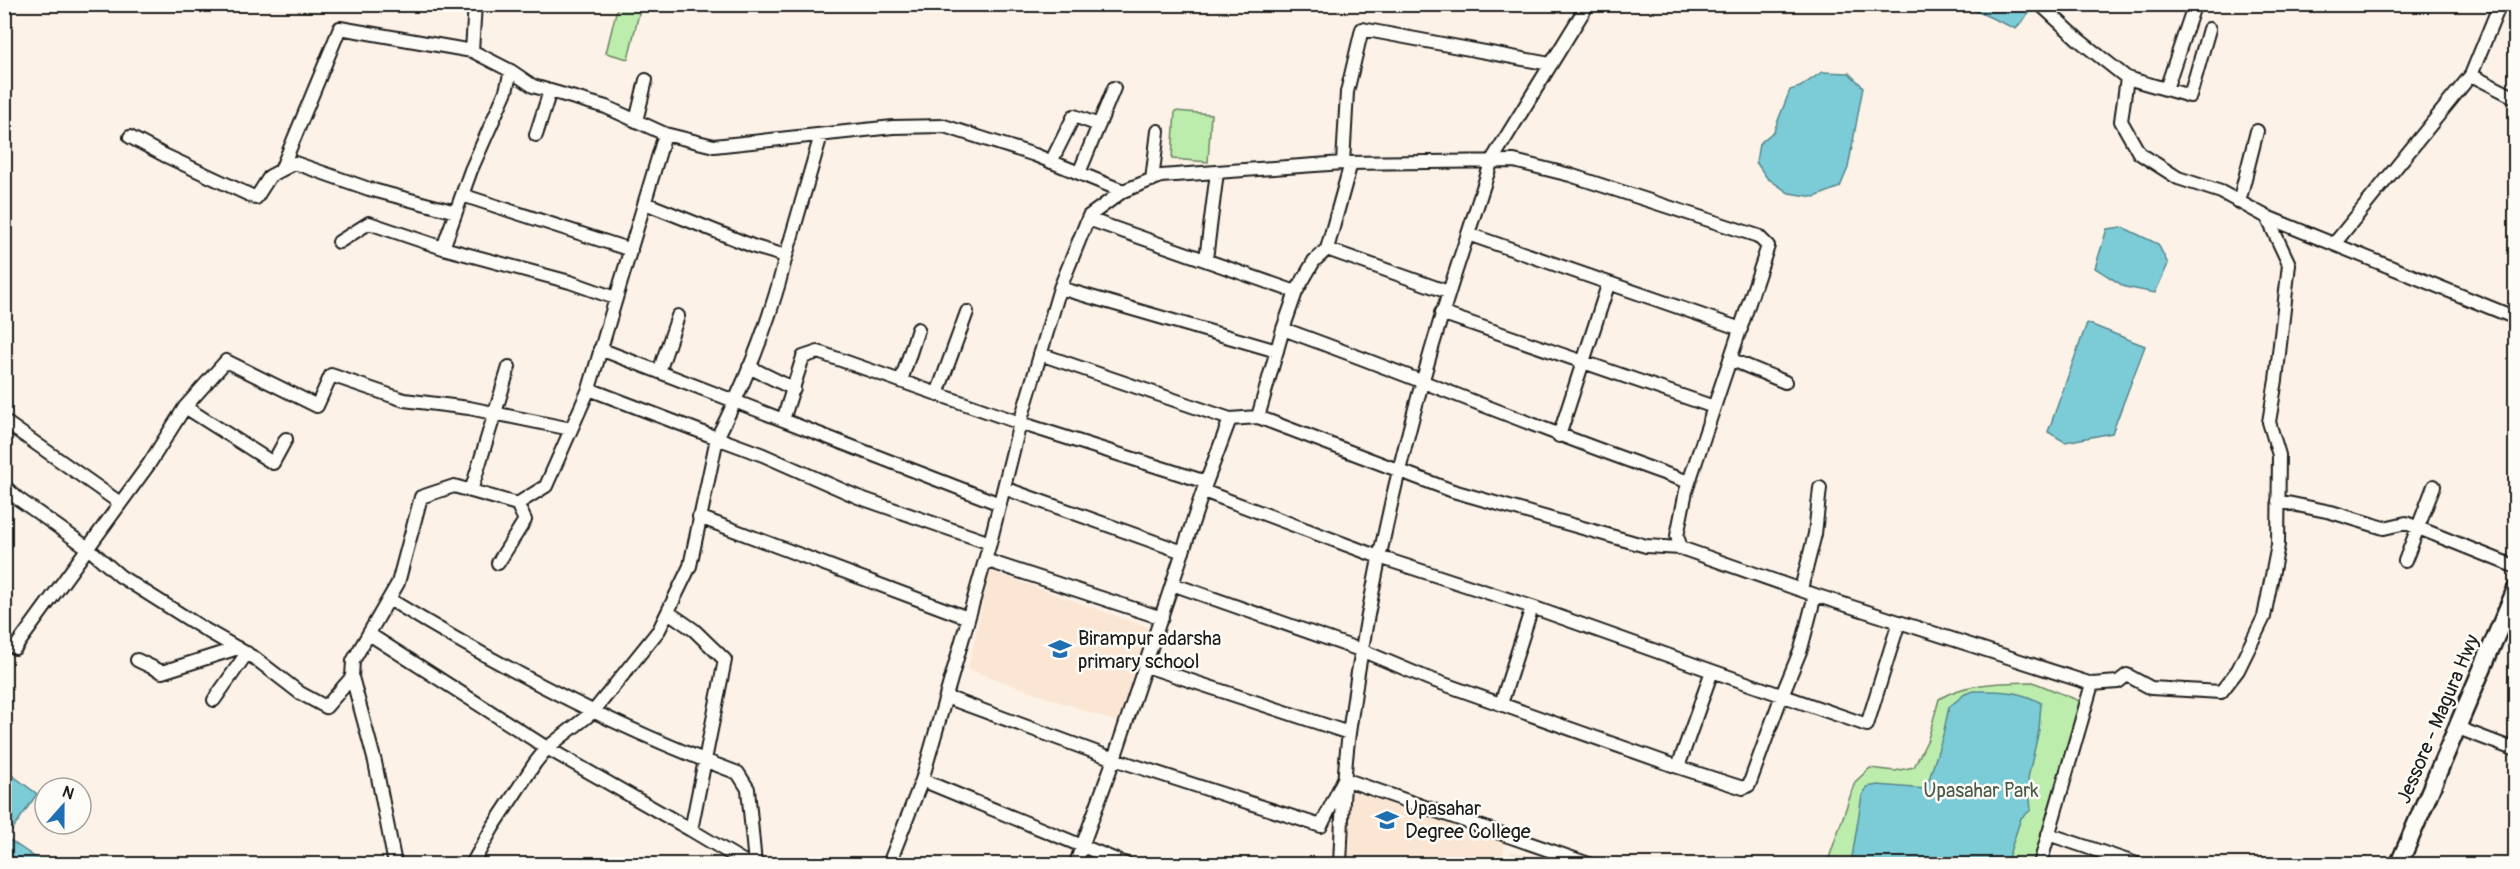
<svg xmlns="http://www.w3.org/2000/svg" width="2520" height="869" font-family="Pangolin,sans-serif">
<rect width="100%" height="100%" fill="#fcf2e7"/>
<filter id="ink" filterUnits="userSpaceOnUse"><feTurbulence type="fractalNoise" baseFrequency=".0167" numOctaves="2"/><feDisplacementMap in="SourceGraphic" scale="12" xChannelSelector="R" yChannelSelector="G"/><feConvolveMatrix kernelMatrix="1 2 1 2 8 2 1 2 1" color-interpolation-filters="sRGB"/></filter>
<g filter="url(#ink)">
<path fill="#fbe6d4" d="M 990,571 L 1153,629 L 1122,724 L 968,669 Z
M 1345,788 L 1505,844 L 1501,864 L 1336,864 L 1336,797 Z
M 1511,851 L 1567,864 L 1508,864 Z"/>
<path fill="#bcedac" stroke="#6c8464" stroke-width="1.5" d="M 618,4 L 641,5 L 628,59 L 606,53 Z
M 1175,111 L 1211,114 L 1208,162 L 1172,159 Z
M 2033,682 L 2082,702 L 2033,864 L 1827,864 L 1855,782 L 1870,768 L 1895,771 L 1914,767 L 1928,739 L 1939,699 C 1966,682 2001,683 2033,682 Z"/>
<path fill="#7cccd7" stroke="#56868c" stroke-width="1.5" d="M 1963,5 L 2026,5 L 2031,10 L 2016,29 Z
M 1822,72 L 1849,73 L 1863,87 L 1848,168 L 1840,187 L 1815,197 L 1789,193 L 1767,178 L 1756,162 L 1759,144 L 1774,131 L 1790,90 L 1800,87 Z
M 2122,227 L 2158,244 L 2168,264 L 2155,293 L 2125,287 L 2095,268 L 2107,229 Z
M 2087,323 L 2145,346 L 2112,433 L 2065,442 L 2048,432 Z
M 1973,691 C 1998,691 2019,690 2041,703 L 2039,730 L 2028,778 L 2031,810 L 2021,818 L 2006,864 L 1854,864 L 1852,857 L 1862,796 L 1867,787 L 1878,785 L 1926,789 L 1943,735 L 1949,707 L 1965,694 Z
M 4,769 L 37,794 L 12,830 L 5,823 Z
M 4,837 L 5,837 L 45,864 L 5,864 Z"/>
<g fill="none" stroke-linecap="round" stroke-linejoin="round">
<g stroke="#1c1c1c" stroke-width="16">
<path id="minor" d="M 475,4 L 472,51 L 511,71 L 506,91 L 471,170 L 443,248 L 570,282 L 615,298
M 1588,4 L 1492,160 L 1468,234 L 1741,329
M 511,71 L 533,86 L 606,107 L 665,134 L 714,146 L 893,127 L 944,126 L 1035,155 L 1123,191
M 2471,75 L 2516,98
M 2127,78 L 2190,96 L 2209,29
M 2166,89 L 2193,9
M 636,121 L 646,80
M 536,135 L 550,91
M 130,137 L 164,155 L 256,198 L 270,176 L 295,163 L 369,189 L 456,212
M 1051,162 L 1074,116 L 1099,125
M 1343,163 L 1347,92 L 1362,29 L 1550,64
M 281,170 L 340,28 L 472,51
M 1079,173 L 1114,88
M 1152,180 L 1158,131
M 462,195 L 631,250
M 2239,202 L 2257,131
M 2267,217 L 2516,318
M 1088,219 L 1296,292
M 339,242 L 369,223 L 443,248
M 2334,244 L 2471,75 L 2500,4
M 1327,249 L 1448,292
M 786,256 L 821,135
M 1206,259 L 1217,172
M 1060,288 L 1277,351
M 1441,313 L 1714,407
M 1283,329 C 1419,378 1552,435 1689,482
M 600,349 L 1000,504
M 1040,354 L 1230,419
M 1730,359 L 1785,382
M 749,367 L 794,389
M 659,372 L 678,316
M 901,381 L 918,329
M 589,389 L 717,438 C 746,381 771,319 786,256 L 755,247 L 645,203
M 937,394 L 967,312
M 185,407 L 273,463 L 286,439
M 1258,417 L 1453,491 L 1646,546 L 1681,548
M 783,420 L 803,357 L 818,352 L 1020,423 L 1206,482
M 4,421 L 120,503
M 1559,436 L 1608,285
M 4,486 L 17,498 L 88,548 L 120,576 L 204,629 L 256,659 L 300,693 L 326,707 L 352,677
M 1004,488 L 1183,552
M 471,491 L 509,367
M 1203,491 L 1379,557 L 1532,607 L 1501,704
M 2278,501 L 2331,512 L 2384,528 L 2406,523 L 2516,567
M 699,517 L 968,618
M 985,560 L 1162,618
M 2405,561 L 2434,486
M 498,563 L 525,520 L 517,504
M 1172,584 L 1363,651 L 1427,678 L 1678,767 L 1712,671 L 1532,607
M 1801,589 L 1815,534 L 1820,488
M 389,599 C 500,667 615,728 738,773 L 748,789 L 755,864
M 668,612 L 694,630 L 725,660 L 691,830 L 748,864
M 369,634 L 547,748 L 691,830
M 15,648 L 149,464 L 185,407 L 226,361 L 317,406 L 331,375 L 404,400 L 469,408 L 571,429
M 137,660 L 162,672 L 238,648
M 1146,666 L 1349,733
M 1712,671 L 1867,725 L 1899,622
M 946,697 L 1114,759 L 1321,826 L 1344,779 L 1589,864
M 214,700 L 247,653
M 2458,728 L 2516,750
M 1678,767 L 1743,788 L 1749,785 L 1782,695 L 1801,649 L 1815,595
M 922,780 L 1126,864
M 2048,834 L 2137,864
M 395,864 L 375,762 L 352,677 L 353,661 L 398,583 L 421,497 L 454,486 L 517,504 L 546,486 L 589,389 L 665,134
M 472,864 L 493,827 L 535,763 L 547,748 L 593,712 L 659,630 L 690,566 L 717,438 L 763,455 L 858,497 L 990,543
M 889,864 L 922,780 L 990,543 L 1020,423 L 1060,288 L 1089,216 L 1123,191 L 1161,176 L 1343,163 L 1514,161 L 1570,175 L 1758,236 L 1768,246 L 1686,491 L 1677,536 L 1681,548 L 1815,595 L 2092,684 L 2118,682 L 2127,675 L 2151,688 L 2221,692 L 2238,670 L 2264,617 L 2278,545 L 2279,455 L 2269,422 L 2276,380 L 2289,264 L 2267,217 L 2221,192 L 2178,178 L 2139,153 L 2121,121 L 2127,78 L 2079,40 L 2040,4
M 1079,864 L 1076,863 L 1114,759 L 1203,491 L 1230,419 L 1258,417 L 1283,329 L 1296,292 L 1314,261 L 1327,249 L 1351,163
M 1340,864 C 1342,821 1343,777 1349,733 C 1372,563 1413,397 1468,234
M 2040,864 L 2092,684"/>
</g>
<g stroke="#1c1c1c" stroke-width="21">
<path id="highway" d="M 2399,864 L 2516,589"/>
</g>
<use href="#minor" stroke="#fdfcf7" stroke-width="12"/>
<use href="#highway" stroke="#fdfcf7" stroke-width="16"/>
</g>
</g>
<defs>
<g id="school-bare" transform="scale(1.8)"><path d="M0-5L7-2L0 1L-7-2ZM-4 1L0 2.5L4 1V4Q0 6-4 4Z" fill="#1f6fb2" stroke="#fdfcf7" stroke-width="2.5" paint-order="stroke"/></g>
<g id="university-bare" transform="scale(1.8)"><path d="M0-5L7-2L0 1L-7-2ZM-4 1L0 2.5L4 1V4Q0 6-4 4Z" fill="#1f6fb2" stroke="#fdfcf7" stroke-width="2.5" paint-order="stroke"/></g>
</defs>
<g fill-rule="evenodd">
<use href="#school-bare" x="1060" y="649"/>
<use href="#university-bare" x="1387" y="820"/>
</g>
<g text-anchor="middle" dominant-baseline="central" stroke-width="5" stroke-linejoin="round" paint-order="stroke">
<g font-size="20" fill="#1c1c1c" stroke="#fdfcf7" text-anchor="start">
<text x="1078" y="638">Birampur adarsha<tspan x="1078" dy="23">primary school</tspan></text>
<text x="1405" y="808">Upasahar<tspan x="1405" dy="23">Degree College</tspan></text>
</g>
<g font-size="20" fill="#1c1c1c" stroke="#fdfcf7">
<text transform="translate(2438 719) rotate(-67)">Jessore - Magura Hwy</text>
</g>
<g font-size="20" fill="#4c5b47" stroke="#fdfcf7">
<text x="1981" y="790">Upasahar Park</text>
</g>
</g>
<rect width="2520" height="869" fill="none" stroke="#fdfcf7" stroke-width="24"/>
<rect x="12" y="12" width="2496" height="845" fill="none" stroke="#1c1c1c" stroke-width="2" filter="url(#ink)"/>
<g transform="translate(63 806) rotate(21)"><circle r="28" fill="#fdfcf7" stroke="#a3a29f" stroke-width="1.5"/>
<path d="M0-4.5L10 22L0 15L-10 22Z" fill="#1f6fb2"/>
<text y="-9" font-size="16" font-weight="bold" text-anchor="middle" fill="#1c1c1c">N</text>
</g>
</svg>
